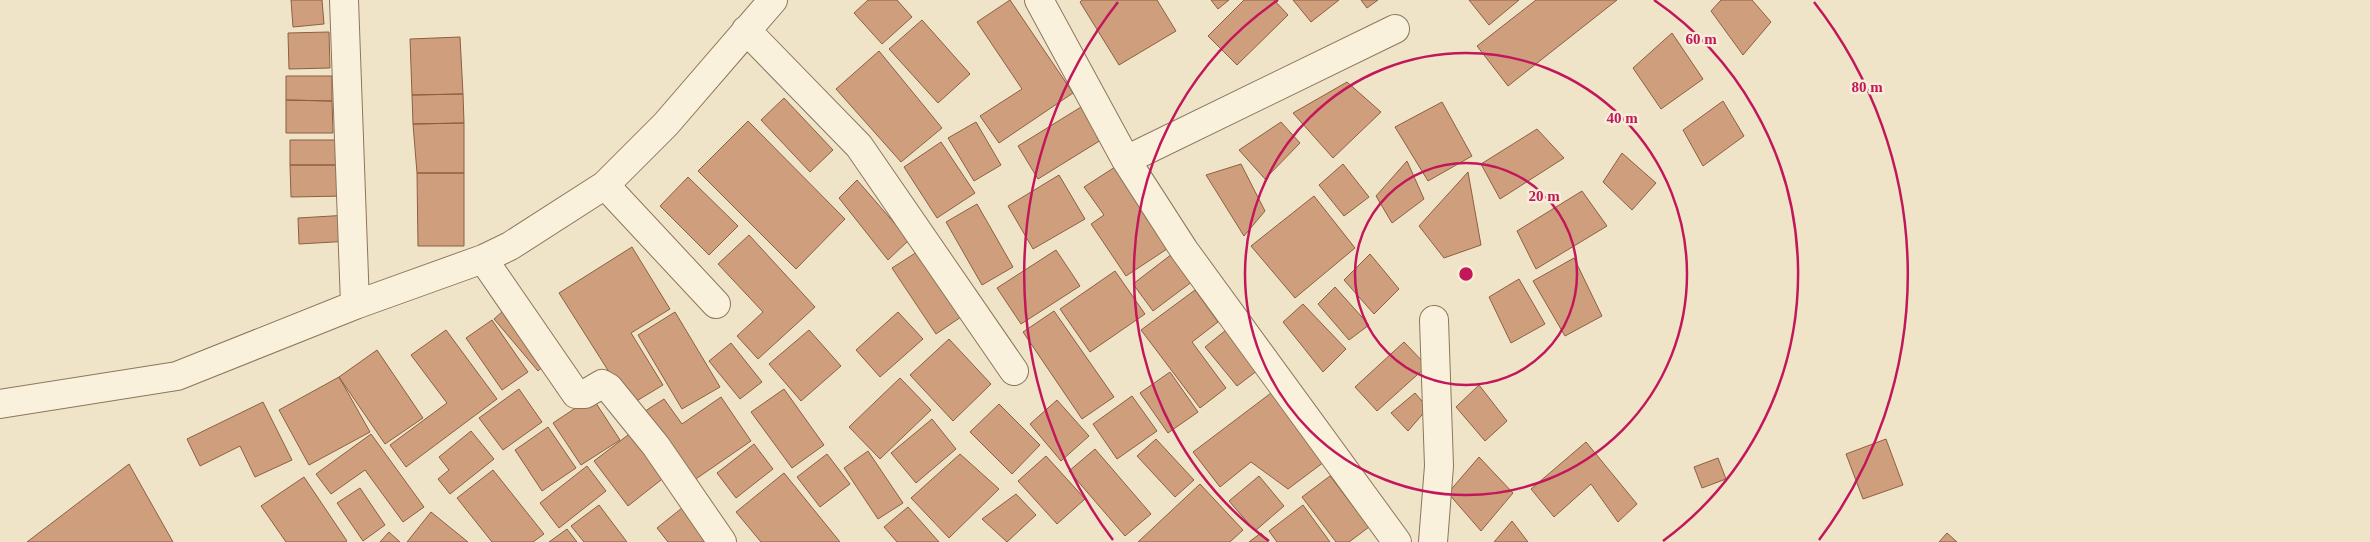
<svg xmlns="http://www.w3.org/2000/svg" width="2370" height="542" font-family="Georgia,serif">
<rect width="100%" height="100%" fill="#f0e4c8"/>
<path fill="#cf9f7d" stroke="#8d5f41" d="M 291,0 L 322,0 L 324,24 L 293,27 Z
M 868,0 L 897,0 L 912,17 L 882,44 L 854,13 Z
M 1010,0 L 1073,93 L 999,143 L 980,116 L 1022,89 L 977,22 Z
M 1082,0 L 1157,0 L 1176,31 L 1119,65 L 1080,2 Z
M 1211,0 L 1229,0 L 1218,9 Z
M 1244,0 L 1274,0 L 1288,15 L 1237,65 L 1208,36 Z
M 1293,0 L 1339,0 L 1311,22 Z
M 1361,0 L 1378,0 L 1367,8 Z
M 1469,0 L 1519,0 L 1489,25 Z
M 1536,0 L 1617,0 L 1508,86 L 1477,46 Z
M 1721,0 L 1752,0 L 1771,22 L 1743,55 L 1711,11 Z
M 922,20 L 970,74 L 938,103 L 889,49 Z
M 329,32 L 330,68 L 289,69 L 288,33 Z
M 1672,33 L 1703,79 L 1661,109 L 1633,68 Z
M 460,37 L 463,94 L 412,95 L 410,39 Z
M 879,51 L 942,128 L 901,162 L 836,89 Z
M 286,76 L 332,76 L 332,101 L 286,100 Z
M 1347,82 L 1381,112 L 1333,158 L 1293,113 Z
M 463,94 L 464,123 L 413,124 L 412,95 Z
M 784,98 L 833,150 L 810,172 L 761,120 Z
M 286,100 L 332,101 L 333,133 L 286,133 Z
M 1723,101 L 1744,136 L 1703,166 L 1683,130 Z
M 1442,102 L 1472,156 L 1428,181 L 1395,127 Z
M 1081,107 L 1101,140 L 1038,179 L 1018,146 Z
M 748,121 L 845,219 L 796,269 L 698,171 Z
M 976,122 L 1001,165 L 974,181 L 948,138 Z
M 1281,122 L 1300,143 L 1265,179 L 1239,150 Z
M 464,123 L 464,173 L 417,173 L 413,124 Z
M 1537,129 L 1564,158 L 1500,199 L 1481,164 Z
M 290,140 L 344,140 L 345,165 L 290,165 Z
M 941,142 L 975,193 L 937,218 L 904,167 Z
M 1622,153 L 1656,183 L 1632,210 L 1603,182 Z
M 1407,161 L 1424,199 L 1392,223 L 1376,196 Z
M 1241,164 L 1265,211 L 1244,236 L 1206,175 Z
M 1343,164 L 1369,197 L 1344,216 L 1319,185 Z
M 290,165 L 345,165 L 346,196 L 291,197 Z
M 1115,167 L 1170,247 L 1126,276 L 1091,224 L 1104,215 L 1084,187 Z
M 1468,172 L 1481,245 L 1444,258 L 1419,226 Z
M 417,173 L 464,173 L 464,246 L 418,246 Z
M 1059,175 L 1085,219 L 1033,249 L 1008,206 Z
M 688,177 L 738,226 L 709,255 L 660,206 Z
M 857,180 L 909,240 L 888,260 L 839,198 Z
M 1582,191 L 1607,226 L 1536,269 L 1517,231 Z
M 1314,196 L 1355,248 L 1295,298 L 1251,246 Z
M 977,204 L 1013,267 L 982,285 L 946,222 Z
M 349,215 L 351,241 L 299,244 L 298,218 Z
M 749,235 L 815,307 L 758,359 L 737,336 L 763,312 L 718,264 Z
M 632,247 L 670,309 L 631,333 L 663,385 L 630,405 L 559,293 Z
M 1056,250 L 1080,286 L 1021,324 L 997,288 Z
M 917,252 L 961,317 L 936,334 L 892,268 Z
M 1172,254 L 1193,281 L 1153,311 L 1133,284 Z
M 1370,254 L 1399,289 L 1374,314 L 1344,280 Z
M 1574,258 L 1602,316 L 1565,336 L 1533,281 Z
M 1115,271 L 1145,314 L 1090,352 L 1060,309 Z
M 1519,279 L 1545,324 L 1511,343 L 1489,297 Z
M 1335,287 L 1369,325 L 1349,340 L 1318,304 Z
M 1195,290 L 1218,322 L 1192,342 L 1226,388 L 1200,408 L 1141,330 Z
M 1303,304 L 1346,349 L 1323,372 L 1283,322 Z
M 503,311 L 547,363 L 538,371 L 494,319 Z
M 1054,311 L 1114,397 L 1082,419 L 1023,332 Z
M 675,312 L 720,387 L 682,409 L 638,335 Z
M 898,312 L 923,339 L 880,377 L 856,350 Z
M 492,320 L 528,372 L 502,390 L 466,338 Z
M 446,330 L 497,399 L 406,467 L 390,445 L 447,403 L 411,355 Z
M 809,330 L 841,366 L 801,401 L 769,364 Z
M 1226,330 L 1258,370 L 1237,386 L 1205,347 Z
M 949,339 L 991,384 L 953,421 L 910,375 Z
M 1404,342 L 1427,366 L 1377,411 L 1355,387 Z
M 731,343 L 762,382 L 740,399 L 709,361 Z
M 377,350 L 423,418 L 385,444 L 339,377 Z
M 1170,372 L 1198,412 L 1168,433 L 1140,393 Z
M 339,377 L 370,432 L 309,465 L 279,410 Z
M 900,378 L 931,410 L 880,459 L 849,427 Z
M 1479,385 L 1507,421 L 1485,441 L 1456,407 Z
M 1279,387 L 1332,456 L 1288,489 L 1251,462 L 1220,487 L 1193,452 Z
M 519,389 L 542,422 L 503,450 L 479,418 Z
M 784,389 L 824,445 L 792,468 L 751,412 Z
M 1415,393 L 1428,408 L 1408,431 L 1391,413 Z
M 1132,396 L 1157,431 L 1117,459 L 1093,424 Z
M 592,397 L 620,440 L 581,465 L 553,423 Z
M 721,397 L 751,441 L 690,483 L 642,413 L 664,399 L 682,424 Z
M 1057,400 L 1089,436 L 1061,461 L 1030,424 Z
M 263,402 L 292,460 L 255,477 L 240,446 L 200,466 L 187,439 Z
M 999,404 L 1040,445 L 1012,474 L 970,432 Z
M 932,419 L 956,449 L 916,483 L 891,453 Z
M 548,427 L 576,468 L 542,491 L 515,450 Z
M 471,431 L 494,459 L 450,494 L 438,479 L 449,470 L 439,457 Z
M 632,432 L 666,476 L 628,506 L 594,461 Z
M 371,434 L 424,507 L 403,522 L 365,470 L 331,494 L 316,474 Z
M 1156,439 L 1194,480 L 1175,497 L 1137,456 Z
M 1886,439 L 1903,485 L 1863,499 L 1846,454 Z
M 1586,442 L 1637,504 L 1618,522 L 1591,484 L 1554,517 L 1531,489 Z
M 754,444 L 773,469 L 736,498 L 717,473 Z
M 1095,449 L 1151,514 L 1125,536 L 1069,471 Z
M 868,451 L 903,503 L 878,519 L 844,468 Z
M 827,454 L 850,484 L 820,507 L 797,477 Z
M 960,454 L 999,489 L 949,538 L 911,498 Z
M 1046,456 L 1085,499 L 1057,524 L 1018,481 Z
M 1479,457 L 1513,493 L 1481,531 L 1448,493 Z
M 1718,458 L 1726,479 L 1702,488 L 1694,467 Z
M 129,464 L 173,542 L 27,542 Z
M 587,466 L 606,491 L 559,528 L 540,503 Z
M 493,470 L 544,534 L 533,542 L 492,542 L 457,498 Z
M 784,473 L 840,542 L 761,542 L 736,512 Z
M 1259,476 L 1284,506 L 1255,531 L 1229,501 Z
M 1330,476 L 1369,527 L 1349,542 L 1336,542 L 1302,497 Z
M 304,477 L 347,541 L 345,542 L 286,542 L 261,506 Z
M 1200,484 L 1243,530 L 1230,542 L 1138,542 Z
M 360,488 L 385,525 L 363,541 L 337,503 Z
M 1016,494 L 1036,515 L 1007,542 L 982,519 Z
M 687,504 L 717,542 L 668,542 L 657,528 Z
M 599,505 L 627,542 L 584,542 L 571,526 Z
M 1303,505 L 1330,542 L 1277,542 L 1269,531 Z
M 908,507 L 939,542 L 897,542 L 884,527 Z
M 431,512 L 468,542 L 407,542 Z
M 1512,521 L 1528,542 L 1494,542 Z
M 567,529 L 577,542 L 549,542 Z
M 389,532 L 400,542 L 380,542 Z
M 1261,533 L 1268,542 L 1249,542 Z
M 1947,533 L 1957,542 L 1939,542 Z"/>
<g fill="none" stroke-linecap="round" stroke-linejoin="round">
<g stroke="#8d765c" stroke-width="30">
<path id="street" d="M 344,0 L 355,305
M 1039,0 L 1126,160 L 1184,250 L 1397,542
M 746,30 L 859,146 L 1014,371
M 1126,160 L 1395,29
M 605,185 L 716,304
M 483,259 L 576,394 L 585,394 L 602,384 L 609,388 L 656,446 L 722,542
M 0,404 L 177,376 L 355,305 L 483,259 L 510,246 L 605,185 L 666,124 L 773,0
M 1433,542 L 1439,466 L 1434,320"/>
</g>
<use href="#street" stroke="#faf1dc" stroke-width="28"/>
</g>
<g fill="none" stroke="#c2185b" stroke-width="2.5">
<circle cx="1466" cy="274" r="111"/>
<circle cx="1466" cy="274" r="221"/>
<path d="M1269 541A332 332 0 0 1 1278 0M1654 0A332 332 0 0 1 1663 541"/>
<path d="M1113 540A442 442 0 0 1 1118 2M1814 2A442 442 0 0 1 1819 540"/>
</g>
<circle cx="1466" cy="274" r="8" fill="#c2185b" stroke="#f7eed8" stroke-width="2.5"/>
<g font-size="15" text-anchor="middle" font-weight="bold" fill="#c2185b" stroke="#f7eed8" stroke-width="5" stroke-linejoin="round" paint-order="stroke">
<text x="1701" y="44">60 m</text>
<text x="1867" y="92">80 m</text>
<text x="1622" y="123">40 m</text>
<text x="1544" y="201">20 m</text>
</g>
</svg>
